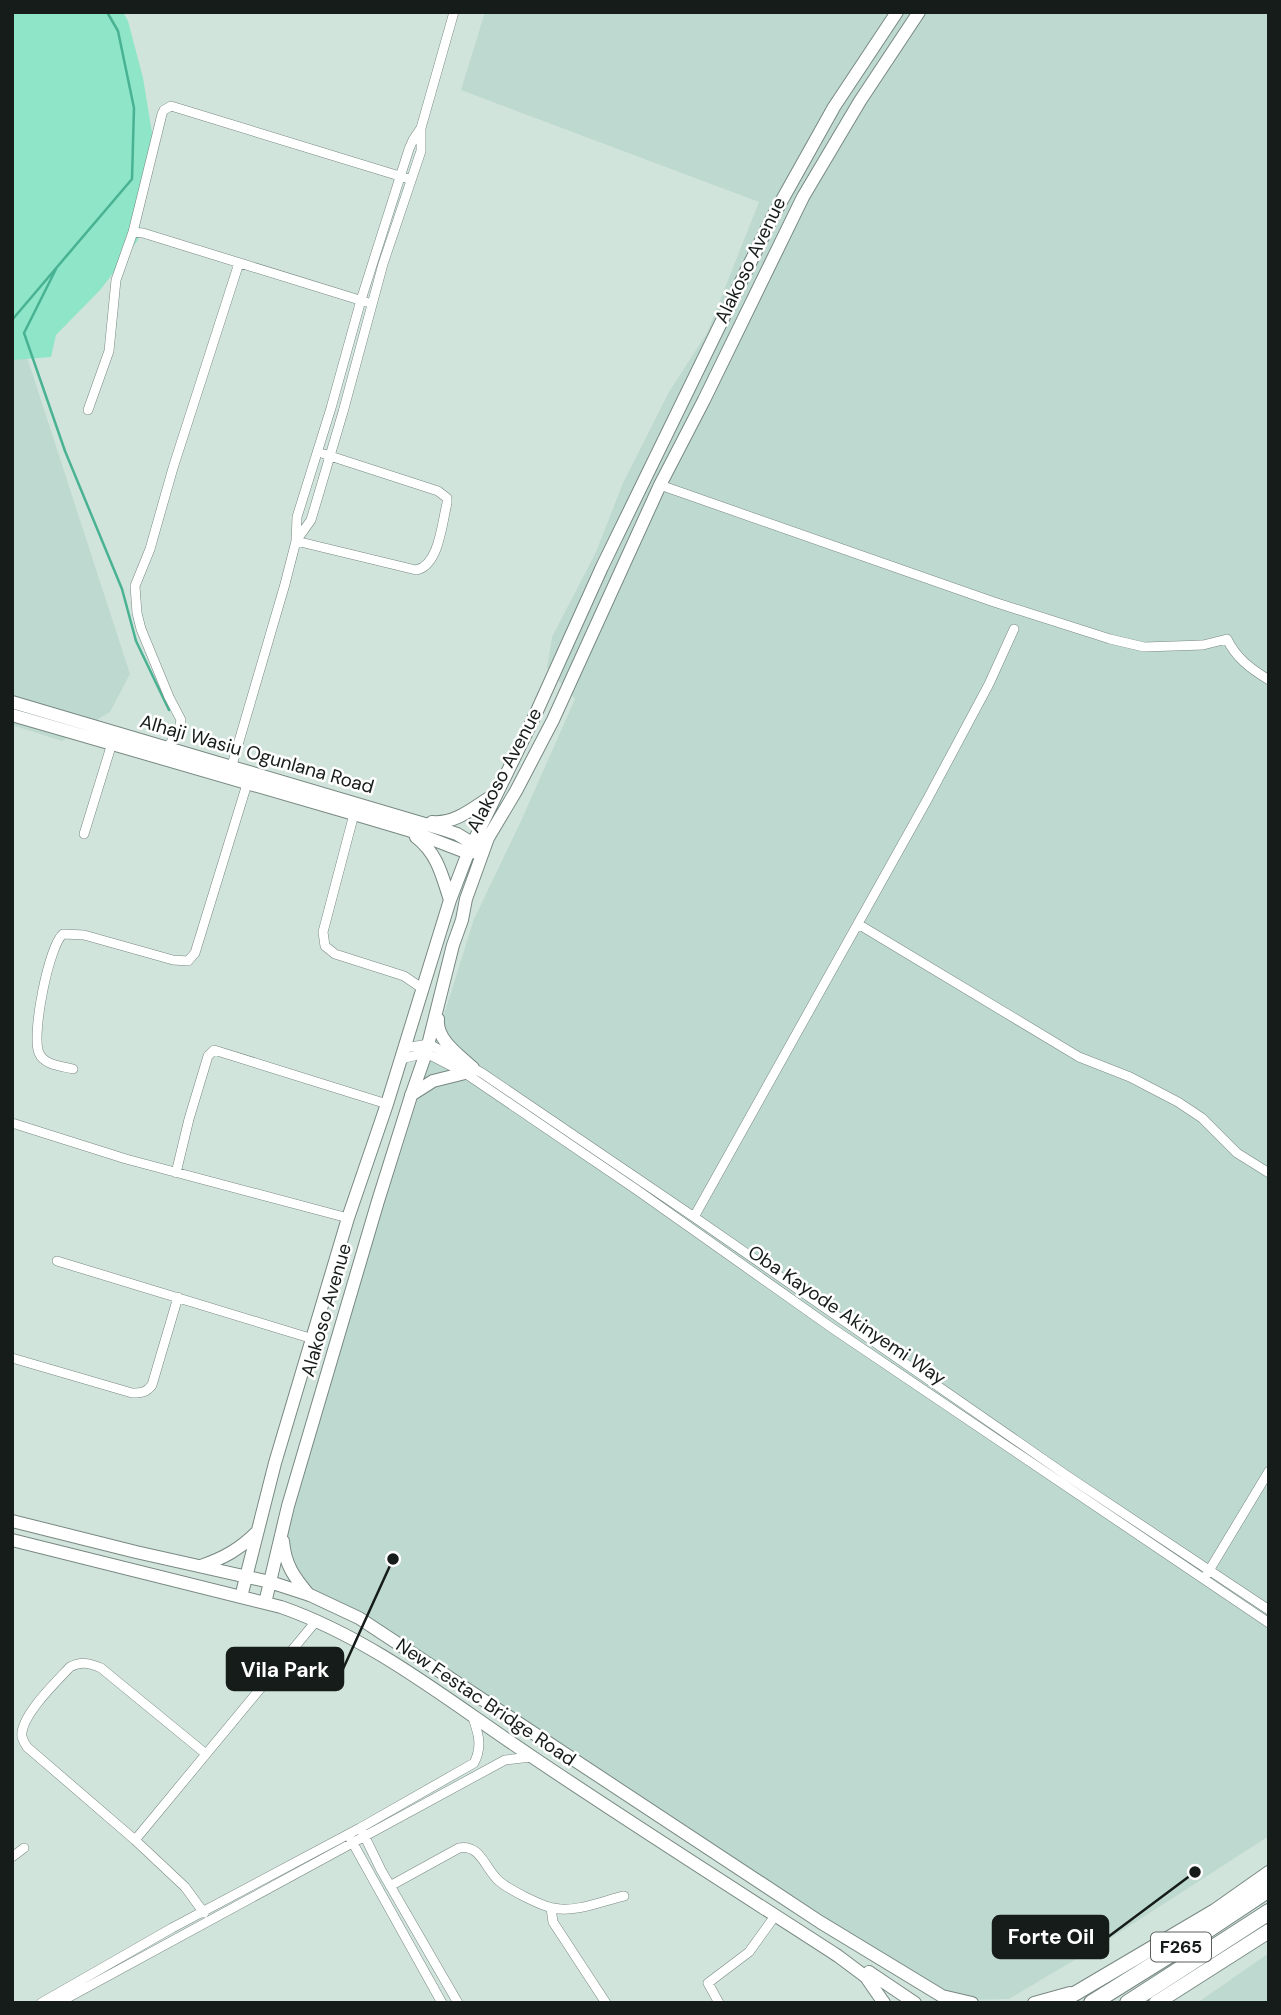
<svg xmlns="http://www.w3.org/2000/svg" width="1281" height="2015" font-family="'DM Sans',sans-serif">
<rect width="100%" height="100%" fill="#d1e4dc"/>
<path fill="#bed9cf" d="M 485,12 L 1269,12 L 1269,1836 L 1100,1945 L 1009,1999 L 968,2000 L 935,1993 L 450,1672 L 297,1588 L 276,1545 L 344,1319 L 403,1146 L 474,919 L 521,821 L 575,699 L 547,668 L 552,637 L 596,552 L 623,483 L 669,392 L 707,333 L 759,202 L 461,90 Z
M 12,347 L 28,360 L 130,674 L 110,712 L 62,741 L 12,725 Z
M 1269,1953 L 1269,2003 L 1197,2003 Z"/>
<path fill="#8ee5c8" d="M 12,12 L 123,12 L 128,21 L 143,78 L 152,133 L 138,240 L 101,289 L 56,335 L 51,357 L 12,360 Z"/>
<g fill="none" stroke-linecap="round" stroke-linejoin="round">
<path stroke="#49b293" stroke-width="2.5" d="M 56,269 L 24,333 L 65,451 L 122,589 L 136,641 L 169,710
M 12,320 L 132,179 L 134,108 L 118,31 L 107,12"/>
<g stroke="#778882" stroke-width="10">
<path id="street" d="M 133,232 L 162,114 L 164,110 L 171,106 L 406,178
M 88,410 L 109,351 L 116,280 L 133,232 L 143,233 L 366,302
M 660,485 L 994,602 L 1110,639 L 1144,647 L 1203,645 L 1227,639 C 1236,658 1251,669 1269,680
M 296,541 L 311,520 L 343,412 L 383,264 L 421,151 L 421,128 L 454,12
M 296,541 L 416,570 C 439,566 442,523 447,503 L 447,498 L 438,491 L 324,454
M 168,747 L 179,729 L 181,720 L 169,697 L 141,629 L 137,613 L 135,586 L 150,549 L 173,468 L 239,263
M 230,772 L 285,584 L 296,541 L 297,517 L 331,408 L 361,300 L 409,149 L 413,140 L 421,128
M 354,814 L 323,932 L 325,946 L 335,954 L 404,976 L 423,989
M 84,834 L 113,740
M 858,924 L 1079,1057 L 1130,1077 L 1178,1102 L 1202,1118 L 1237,1153 L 1269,1173
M 404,1048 L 429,1044 L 482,1073 L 694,1217 L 1066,1475 L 1269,1610
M 401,1059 L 426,1053 L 465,1073 L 637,1190 L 832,1328 L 1269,1623
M 73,1069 C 61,1066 44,1065 39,1053 C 31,1035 49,945 63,934 L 84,935 L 173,960 L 188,961 L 195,953 L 247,784
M 12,1123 L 126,1159 L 348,1218
M 176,1173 L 189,1119 L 208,1056 L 214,1050 L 387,1104
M 694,1217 L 927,800 L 989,684 L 1014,629
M 57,1261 L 313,1339
M 12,1358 L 132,1393 C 141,1393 146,1393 152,1385 L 178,1297
M 1207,1574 L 1269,1471
M 363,1833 L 381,1870 L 458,2003
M 350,1838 L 442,2003
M 135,1840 L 317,1620
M 12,1857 L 24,1848
M 390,1886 L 459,1848 C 481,1844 485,1869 499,1881 C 508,1889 541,1906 553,1908 C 575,1913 602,1901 624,1896
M 551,1908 L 553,1922 L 606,2003
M 204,1913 L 185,1887 L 135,1840 L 27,1747 C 25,1744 23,1740 22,1737 C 19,1717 57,1681 70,1667 C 82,1661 89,1663 101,1668 L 206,1754
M 41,2003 L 172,1928 L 360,1828 L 474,1763 C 483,1746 478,1732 472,1715
M 58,2003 L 505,1760 L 531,1757
M 719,2003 L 708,1983 L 749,1952 L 775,1916"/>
</g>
<g stroke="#778882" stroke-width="14">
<path id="secondary" d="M 12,702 L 445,830 L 457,834 L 472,843 L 480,841
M 12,715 L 354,814 L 408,830 L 468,853 L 474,852
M 432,822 C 458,824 476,805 497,793
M 416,837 C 438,854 442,876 450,900
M 438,1019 C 436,1040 459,1055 473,1068
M 411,1095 L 433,1081 L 465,1073
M 12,1521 L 136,1552 L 270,1582 L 310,1595 L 359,1618 L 820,1922 L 942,1996 L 972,2003
M 12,1540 L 281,1607 C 373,1639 450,1702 531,1756 C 632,1824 736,1890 838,1956 L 866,1977 L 884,2003
M 283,1541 C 285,1565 294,1577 309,1595
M 201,1566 C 224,1558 240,1549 257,1532
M 241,1597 L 275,1463 L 348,1218 L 387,1104 L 450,900 L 468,853 L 537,711 L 602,567 L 772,218 L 834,107 L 897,12
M 265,1603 L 288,1506 L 378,1201 L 411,1096 L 426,1053 L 453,945 L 462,920 L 466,899 L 488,838 L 516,791 L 553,720 L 660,485 L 704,400 L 803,197 L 860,101 L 919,12
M 869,1972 L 915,2003
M 1034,2003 L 1070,1993"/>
</g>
<g stroke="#778882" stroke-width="16">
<path id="primary" d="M 1059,2003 L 1215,1911 L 1269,1873
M 1156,2003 L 1269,1931"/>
</g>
<g stroke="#778882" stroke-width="18">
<path id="highway" d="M 1092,2003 L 1177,1950 L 1269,1889
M 1128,2003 L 1269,1912"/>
</g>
<use href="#street" stroke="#fff" stroke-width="9"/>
<use href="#secondary" stroke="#fff" stroke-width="12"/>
<use href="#primary" stroke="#fff" stroke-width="14"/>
<use href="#highway" stroke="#fff" stroke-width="16"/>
</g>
<g text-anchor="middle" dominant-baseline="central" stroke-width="5" stroke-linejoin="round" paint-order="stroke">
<rect fill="#fff" stroke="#5b605e" stroke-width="2" x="1151" y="1932.5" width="60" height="29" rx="5"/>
<g font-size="18" font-weight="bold" fill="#151c19">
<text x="1181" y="1947">F265</text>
</g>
<g font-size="19" fill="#151c19" stroke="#fff">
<text transform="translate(750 260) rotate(-64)">Alakoso Avenue</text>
<text transform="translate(257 754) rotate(16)">Alhaji Wasiu Ogunlana Road</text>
<text transform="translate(504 770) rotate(-62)">Alakoso Avenue</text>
<text transform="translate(326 1310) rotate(-74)">Alakoso Avenue</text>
<text transform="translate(847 1315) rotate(34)">Oba Kayode Akinyemi Way</text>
<text transform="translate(486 1702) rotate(34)">New Festac Bridge Road</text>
</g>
</g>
<path fill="none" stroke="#151c19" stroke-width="2.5" d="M393 1559L343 1669M1195 1872L1108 1937"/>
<g fill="#151c19" stroke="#fff" stroke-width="2.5">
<circle cx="393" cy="1559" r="7"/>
<circle cx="1195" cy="1872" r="7"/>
</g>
<g fill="#151c19" stroke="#151c19" stroke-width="2.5">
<rect x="227" y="1648" width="116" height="42" rx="7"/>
<rect x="993" y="1916" width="115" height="42" rx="7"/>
</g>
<g font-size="21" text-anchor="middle" font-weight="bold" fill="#fff">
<text x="285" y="1677">Vila Park</text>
<text x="1051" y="1944">Forte Oil</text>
</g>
<rect width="1281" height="2015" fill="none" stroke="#151c19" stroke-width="28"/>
</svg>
